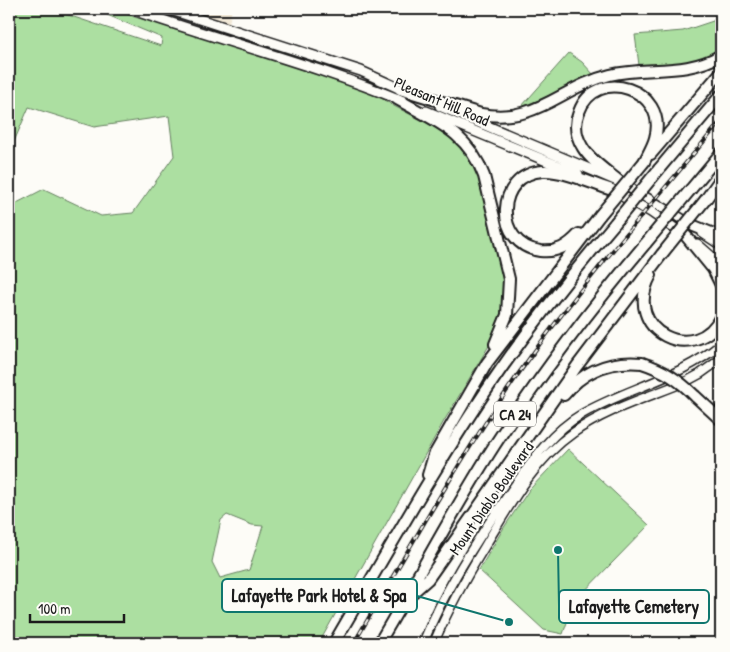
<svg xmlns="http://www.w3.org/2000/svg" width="730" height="652" font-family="'Patrick Hand',sans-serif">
<rect width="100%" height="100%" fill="#fdfcf7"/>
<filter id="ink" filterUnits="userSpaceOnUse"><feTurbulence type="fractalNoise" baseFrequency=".02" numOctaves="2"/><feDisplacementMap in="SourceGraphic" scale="10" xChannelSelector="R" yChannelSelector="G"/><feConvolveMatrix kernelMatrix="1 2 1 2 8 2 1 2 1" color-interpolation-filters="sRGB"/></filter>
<g filter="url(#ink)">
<path fill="#f2e9d7" d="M 168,9 L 232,9 L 228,28 Z"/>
<path fill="#acdfa1" stroke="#647e5e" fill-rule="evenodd" d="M 9,9 L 62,9 L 65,14 L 161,46 L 162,38 L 93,9 L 130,9 L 355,82 L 394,106 L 450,135 L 466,149 L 477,171 L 480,182 L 502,267 L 503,300 L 499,322 L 490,344 L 444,421 L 319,643 L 9,643 L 9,207 L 44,189 L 101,216 L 133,213 L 174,156 L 169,116 L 94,127 L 29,107 L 9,153 ZM 227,515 L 252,525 L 263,526 L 249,570 L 220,578 L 212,562 L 221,520 Z
M 721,12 L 721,51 C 694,64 669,66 639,65 L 635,35 L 683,31 L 713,21 Z
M 569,53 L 582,62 L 594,75 L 541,99 L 521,107 Z
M 568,449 L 649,525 L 574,602 L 563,634 L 544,630 L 479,570 L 503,529 L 529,490 Z"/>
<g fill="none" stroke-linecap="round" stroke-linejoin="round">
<g stroke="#1c1c1c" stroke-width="11">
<path id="secondary" d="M 423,643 C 444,591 474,544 506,498 C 528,467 548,434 582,414 C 627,388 681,378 721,344
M 434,643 C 448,609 466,577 485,546 C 509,506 534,460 573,433 C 607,409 649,397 687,381 L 700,374 L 721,359"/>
</g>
<g stroke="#1c1c1c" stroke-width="12">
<path id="primary" d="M 130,9 C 221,41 314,64 403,101
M 168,9 L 361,71 L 405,91
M 440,106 L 620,182 L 692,225
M 426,111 L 578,174
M 613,191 L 651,212 L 684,235
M 703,233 L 721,245
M 697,244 L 721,265"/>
</g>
<g stroke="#1c1c1c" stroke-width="14">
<path id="motorway" d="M 400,89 L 481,114 C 539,124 560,87 610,75 C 647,66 686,76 721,55
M 397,99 C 435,121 468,132 484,176 L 509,279 L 507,315 L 495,344
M 651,154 L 721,72
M 659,169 L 721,95
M 620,182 C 608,172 591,161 583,148 C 576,137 574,124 579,112 C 596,65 669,89 655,138 C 653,146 648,154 644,162
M 691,189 L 721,153
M 706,199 L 721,178
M 694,226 L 721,237
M 579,234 C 568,246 557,253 540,251 C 493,244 495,174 543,171 C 563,170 593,184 612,190
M 686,236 L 713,269 L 721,285
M 651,275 C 620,332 697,367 721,316
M 564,395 C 584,370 610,360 642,363
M 695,396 L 721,420
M 428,475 L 434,455 L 487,363 L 600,215
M 411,594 L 428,579 L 577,366 L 662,254
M 334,643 C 388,551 440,457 501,369 C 537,318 575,270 615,223
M 379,643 C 418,578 453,510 494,446 C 540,375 591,308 646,243"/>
</g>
<use href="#secondary" stroke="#fdfcf7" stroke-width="8"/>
<use href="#primary" stroke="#fdfcf7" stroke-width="9"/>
<use href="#motorway" stroke="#fdfcf7" stroke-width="10"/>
<g stroke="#1c1c1c" stroke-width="4">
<path id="rail" d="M 354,643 C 411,546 465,448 531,356 C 590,274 657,198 721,121"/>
</g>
<use href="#rail" stroke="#fdfcf7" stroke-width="2" stroke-dasharray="5.5" stroke-linecap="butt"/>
<g stroke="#1c1c1c" stroke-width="14" stroke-linecap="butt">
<path id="motorway-bridge" d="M 600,215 L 644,162
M 615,223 L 659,169
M 646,243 L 691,189
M 662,254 L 706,199
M 642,363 C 664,370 679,380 695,396"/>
</g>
<use href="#motorway-bridge" stroke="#fdfcf7" stroke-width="10"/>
</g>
</g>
<g text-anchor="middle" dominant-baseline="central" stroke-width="4" stroke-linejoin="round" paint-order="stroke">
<rect fill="#fdfcf7" stroke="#605f5e" stroke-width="1" x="494" y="401.5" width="42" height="25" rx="4"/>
<g font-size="15" font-weight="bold" fill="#1c1c1c">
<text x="515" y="414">CA 24</text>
</g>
<g font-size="16" fill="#1c1c1c" stroke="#fdfcf7">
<text transform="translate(442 101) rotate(23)">Pleasant Hill Road</text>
<text transform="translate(491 498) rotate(-55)">Mount Diablo Boulevard</text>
</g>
</g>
<path fill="none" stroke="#0f766e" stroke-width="2" d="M509 622L417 596M558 550L559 606"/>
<g fill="#0f766e" stroke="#fdfcf7" stroke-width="2">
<circle cx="509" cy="622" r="5"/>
<circle cx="558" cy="550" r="5"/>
</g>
<g fill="#fdfcf7" stroke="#0f766e" stroke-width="2">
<rect x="222" y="579" width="195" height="33" rx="5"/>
<rect x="559" y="590" width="150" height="33" rx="5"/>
</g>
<g font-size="18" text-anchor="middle" font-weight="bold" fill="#1c1c1c">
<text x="319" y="602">Lafayette Park Hotel &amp; Spa</text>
<text x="634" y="613">Lafayette Cemetery</text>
</g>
<rect width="730" height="652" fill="none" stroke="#fdfcf7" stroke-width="30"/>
<rect x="15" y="15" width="700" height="622" fill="none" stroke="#1c1c1c" stroke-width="2" filter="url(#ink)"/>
<path d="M30 614v8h94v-8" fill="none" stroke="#1c1c1c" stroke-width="2.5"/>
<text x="38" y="614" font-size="15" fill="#1c1c1c" stroke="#fdfcf7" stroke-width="4" paint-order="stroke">100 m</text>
</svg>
